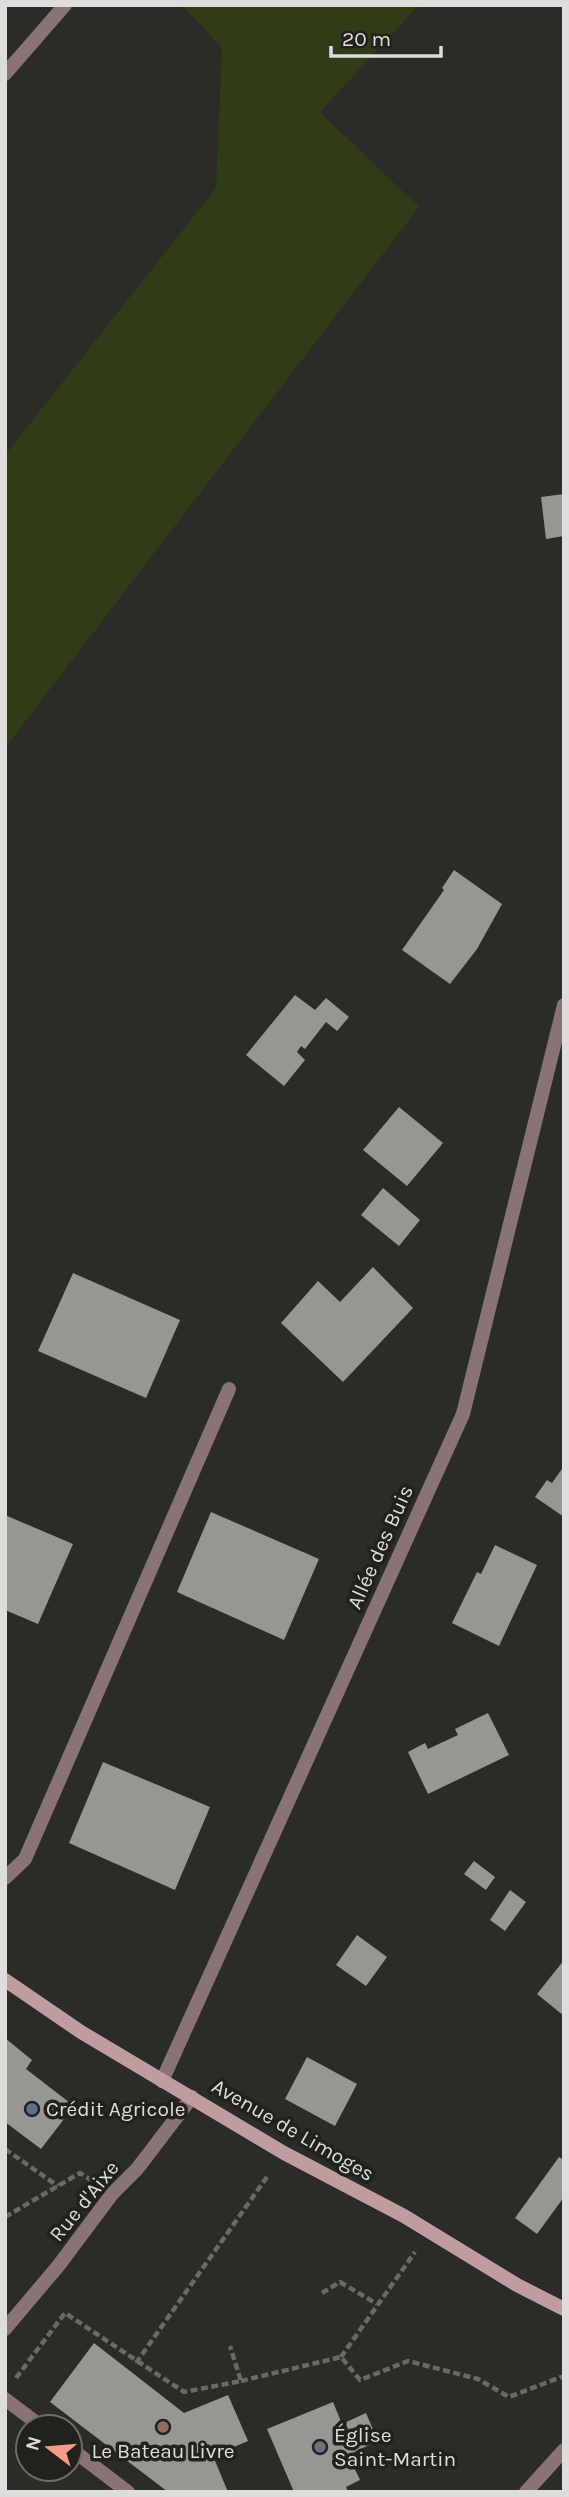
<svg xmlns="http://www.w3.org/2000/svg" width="569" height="2497" font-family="Karla,sans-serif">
<rect width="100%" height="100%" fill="#2b2b27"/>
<path fill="#2f3c17" d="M 182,5 L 419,5 L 320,112 L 419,207 L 5,748 L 5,455 L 216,188 L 222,48 Z"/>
<path fill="#979692" d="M 564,494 L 564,536 L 546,539 L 541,497 Z
M 454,870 L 502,904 L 477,949 L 450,984 L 402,950 L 444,890 L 442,888 Z
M 295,995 L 315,1010 L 326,998 L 349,1017 L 337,1031 L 326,1022 L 305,1049 L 301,1046 L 297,1052 L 305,1060 L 284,1086 L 246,1055 Z
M 399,1107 L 443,1143 L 407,1186 L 363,1150 Z
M 383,1188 L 420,1220 L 399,1246 L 361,1215 Z
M 373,1267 L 413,1308 L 343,1382 L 281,1323 L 318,1281 L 340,1302 Z
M 73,1273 L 180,1320 L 146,1398 L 38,1351 Z
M 564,1466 L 564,1517 L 535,1497 L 547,1480 L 552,1483 Z
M 211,1512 L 319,1559 L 284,1640 L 177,1592 Z
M 5,1515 L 73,1544 L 38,1624 L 5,1610 Z
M 495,1545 L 537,1565 L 499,1646 L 452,1623 L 477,1572 L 481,1574 Z
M 488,1713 L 509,1755 L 428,1794 L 408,1752 L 425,1743 L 428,1749 L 458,1735 L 455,1729 Z
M 103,1762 L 210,1807 L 175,1890 L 69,1843 Z
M 474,1861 L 495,1877 L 486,1890 L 464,1874 Z
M 510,1890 L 526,1902 L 505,1931 L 490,1920 Z
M 357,1935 L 387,1957 L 366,1986 L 336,1965 Z
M 564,1960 L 564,2016 L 537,1994 Z
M 5,2038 L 32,2060 L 26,2069 L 74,2106 L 41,2149 L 5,2122 Z
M 307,2057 L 357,2084 L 335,2126 L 285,2099 Z
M 559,2157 L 564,2160 L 564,2197 L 537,2234 L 515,2218 Z
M 94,2343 L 184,2413 L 228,2395 L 248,2441 L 213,2456 L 228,2492 L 168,2492 L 50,2402 Z
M 333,2402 L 342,2424 L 366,2413 L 378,2441 L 354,2452 L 358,2465 L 354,2467 L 360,2480 L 346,2487 L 348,2492 L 294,2492 L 267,2429 Z"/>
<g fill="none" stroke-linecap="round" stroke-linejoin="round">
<path stroke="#696966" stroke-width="4.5" stroke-dasharray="7 3.5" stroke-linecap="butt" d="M 5,2149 L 58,2186
M 5,2217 L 80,2173 L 91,2180
M 322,2293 L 340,2282 L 377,2304
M 341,2357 L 415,2252
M 136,2363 L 269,2174
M 16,2378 L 65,2313 L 184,2392 L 241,2381 L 230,2346
M 241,2381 L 341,2357 L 360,2380 L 408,2361 L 478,2379 L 509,2397 L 564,2376"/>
<path stroke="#897375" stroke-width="14" d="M 5,74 L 65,5
M 5,1878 L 25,1859 L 229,1389
M 162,2081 L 463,1414 L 564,1005"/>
<path stroke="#897375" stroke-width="14" d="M 5,2329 L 59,2265 L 112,2194 L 137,2169 L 192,2097
M 5,2399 L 42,2427
M 70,2448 L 128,2492
M 526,2492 L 564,2450"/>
<path stroke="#bf9c9f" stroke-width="14" d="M 5,1980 L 81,2032 L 284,2153 L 404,2216 L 517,2285 L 564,2309"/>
</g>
<circle fill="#5c6f8a" stroke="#22211e" stroke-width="2.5" cx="32" cy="2109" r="7"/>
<circle fill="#8d6e63" stroke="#22211e" stroke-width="2.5" cx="163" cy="2427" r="7"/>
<circle fill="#6b7280" stroke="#22211e" stroke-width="2.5" cx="320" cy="2447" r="7"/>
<g text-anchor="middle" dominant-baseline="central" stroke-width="7" stroke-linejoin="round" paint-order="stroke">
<g font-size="21" fill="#dedddb" stroke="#22211e">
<text transform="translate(380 1547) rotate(-66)">Allée des Buis</text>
<text transform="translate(293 2130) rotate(30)">Avenue de Limoges</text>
<text transform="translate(84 2201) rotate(-51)">Rue d'Aixe</text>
</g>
<g font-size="21" fill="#dedddb" stroke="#22211e" text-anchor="start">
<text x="46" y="2109">Crédit Agricole</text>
<text x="334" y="2435">Église<tspan x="334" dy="24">Saint-Martin</tspan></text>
<text x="163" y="2451" text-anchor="middle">Le Bateau Livre</text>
</g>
</g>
<rect width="569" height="2497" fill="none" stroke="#dedddb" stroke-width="14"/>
<g transform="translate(49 2448) rotate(286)"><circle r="33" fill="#22211e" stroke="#6d6c6a" stroke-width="2"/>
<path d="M0-5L12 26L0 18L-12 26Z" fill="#f49e89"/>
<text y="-10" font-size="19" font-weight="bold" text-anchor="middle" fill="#dedddb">N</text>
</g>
<path d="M331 46v10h110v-10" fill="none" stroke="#dedddb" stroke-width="3.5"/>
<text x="342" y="46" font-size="21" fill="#dedddb" stroke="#22211e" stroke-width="5" paint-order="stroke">20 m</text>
</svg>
